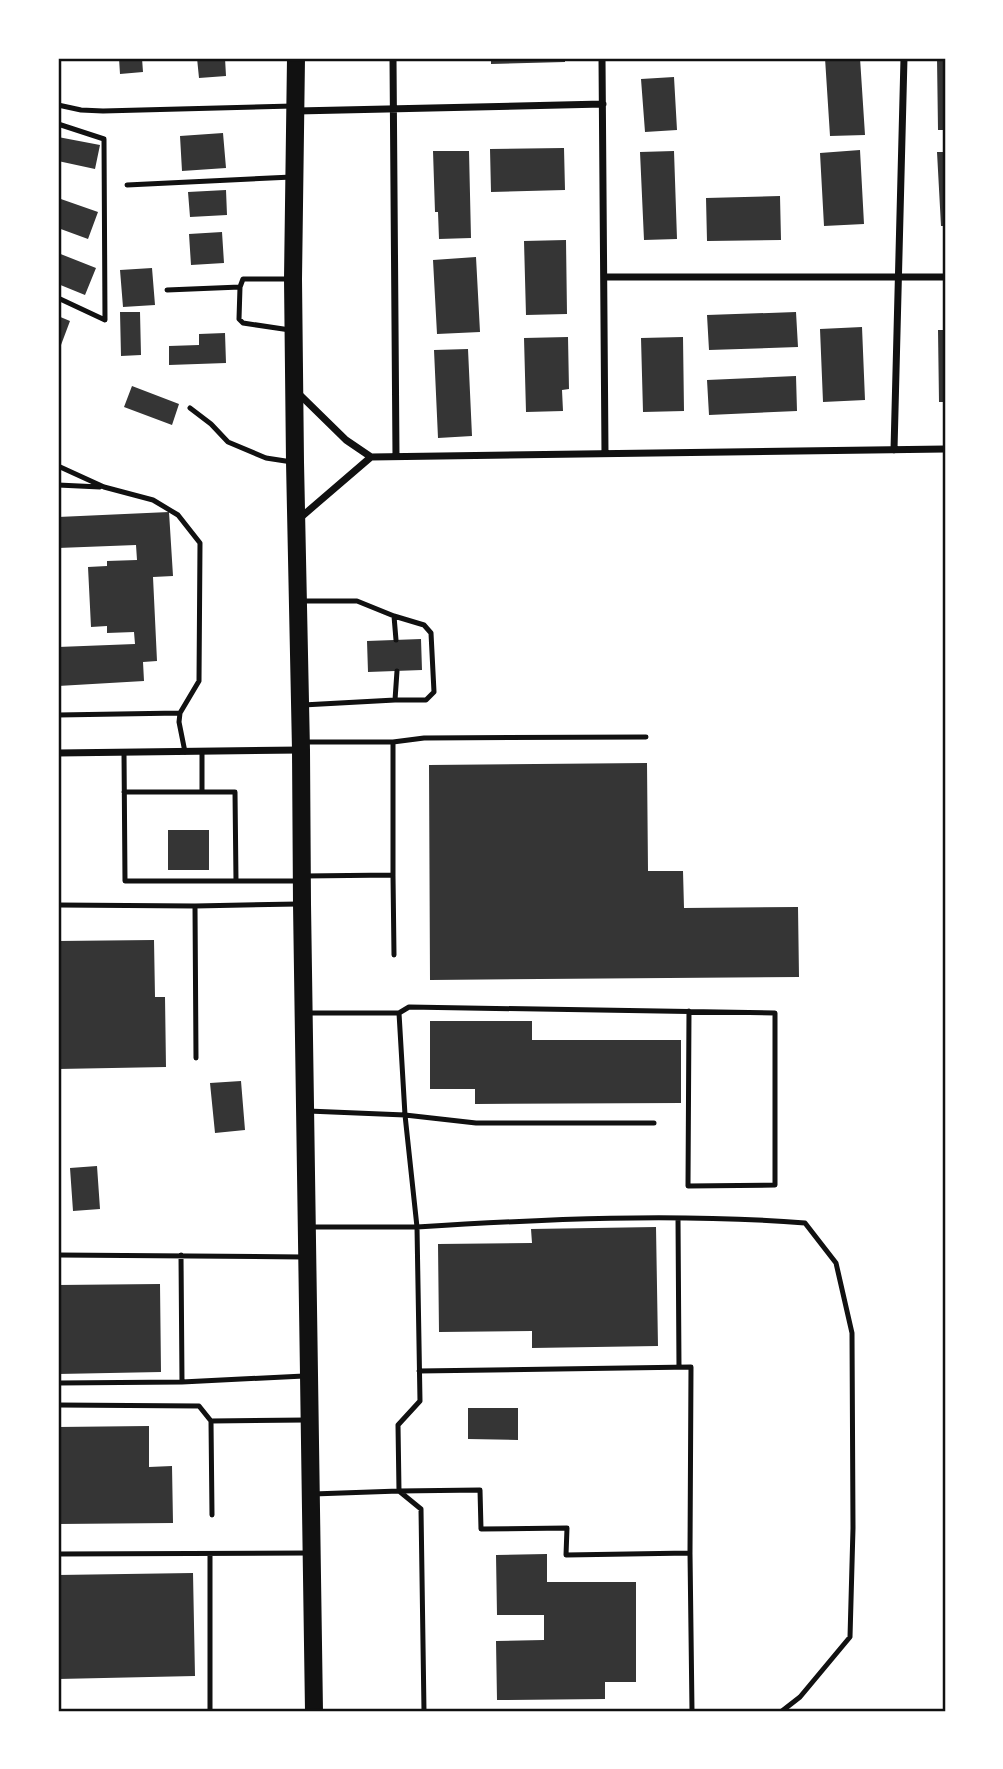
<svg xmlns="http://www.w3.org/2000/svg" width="1003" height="1769" font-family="Overpass,sans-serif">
<rect width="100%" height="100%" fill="#fff"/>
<path fill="#353535" d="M 119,58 L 142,58 L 143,72 L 120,74 Z
M 197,58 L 225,58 L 226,76 L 199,78 Z
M 491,58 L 565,58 L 565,62 L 491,64 Z
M 825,58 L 860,58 L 865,135 L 830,136 Z
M 937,58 L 945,58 L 945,130 L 938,130 Z
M 674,77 L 677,130 L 645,132 L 641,79 Z
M 223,133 L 226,168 L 182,171 L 180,136 Z
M 58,137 L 100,145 L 95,169 L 58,161 Z
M 564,148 L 565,190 L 491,192 L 490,149 Z
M 860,150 L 864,224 L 824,226 L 820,153 Z
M 433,151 L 469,151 L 471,238 L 439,239 L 438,212 L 435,212 Z
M 674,151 L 677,239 L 644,240 L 640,152 Z
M 937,152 L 945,152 L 945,226 L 941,226 Z
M 226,190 L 227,215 L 190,217 L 188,192 Z
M 780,196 L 781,240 L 707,241 L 706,198 Z
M 58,198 L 98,212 L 88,239 L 58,228 Z
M 222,232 L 224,263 L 191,265 L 189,234 Z
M 566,240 L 567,314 L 526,315 L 524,241 Z
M 58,253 L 96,268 L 85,295 L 58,284 Z
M 476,257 L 480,332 L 437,334 L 433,260 Z
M 152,268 L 155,305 L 123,307 L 120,270 Z
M 120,312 L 140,312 L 141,355 L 121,356 Z
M 796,312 L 798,347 L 709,350 L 707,315 Z
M 58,316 L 70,321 L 58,353 Z
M 862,327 L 865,400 L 823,402 L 820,329 Z
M 938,330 L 945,330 L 945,402 L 939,402 Z
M 225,333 L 226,363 L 169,365 L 169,346 L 199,345 L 199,334 Z
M 568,337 L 569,389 L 562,390 L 563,411 L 526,412 L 524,338 Z
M 683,337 L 684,411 L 643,412 L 641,338 Z
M 468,349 L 472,436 L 438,438 L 434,350 Z
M 796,376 L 797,411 L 709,415 L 707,380 Z
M 132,386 L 179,404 L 172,425 L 124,407 Z
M 169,512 L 173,576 L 153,577 L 157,661 L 143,662 L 144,681 L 58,686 L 58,647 L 135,644 L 134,632 L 107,633 L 107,626 L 91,627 L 88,567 L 107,566 L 107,561 L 137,560 L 136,545 L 58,548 L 58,517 Z
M 421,639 L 422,670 L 368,672 L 367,641 Z
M 647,763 L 648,871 L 683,871 L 684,908 L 798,907 L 799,977 L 430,980 L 429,765 Z
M 168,830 L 209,830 L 209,870 L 168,870 Z
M 154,940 L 155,997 L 165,997 L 166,1067 L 58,1069 L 58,941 Z
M 430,1021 L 532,1021 L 532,1040 L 681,1040 L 681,1103 L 475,1104 L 475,1089 L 430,1089 Z
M 241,1081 L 245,1130 L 215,1133 L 210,1083 Z
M 97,1166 L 100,1209 L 73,1211 L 70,1168 Z
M 656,1227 L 658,1346 L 532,1348 L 532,1331 L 439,1332 L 438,1244 L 532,1243 L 531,1229 Z
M 160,1284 L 161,1372 L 58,1374 L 58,1285 Z
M 468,1408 L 518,1408 L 518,1440 L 468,1439 Z
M 149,1426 L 149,1467 L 172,1466 L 173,1523 L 58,1524 L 58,1427 Z
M 547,1554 L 547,1582 L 636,1582 L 636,1682 L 605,1682 L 605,1699 L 497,1700 L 496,1641 L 544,1640 L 544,1615 L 497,1615 L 496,1555 Z
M 193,1573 L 195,1676 L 58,1679 L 58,1575 Z"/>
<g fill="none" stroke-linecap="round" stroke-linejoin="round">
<path stroke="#111" stroke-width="5" d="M 58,105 L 81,110 L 103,111 L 293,106
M 58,124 L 104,139 L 105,320 L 58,298
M 127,185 L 292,177
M 167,290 L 240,287
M 290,330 L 243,323 L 239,319 L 240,287 L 243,279 L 290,279
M 190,408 L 211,424 L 228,442 L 266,458 L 292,462
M 58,466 L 104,487 L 153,500 L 178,515 L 200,543 L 199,681 L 180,713 L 179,722 L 185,752
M 58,485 L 100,487
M 302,601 L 357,601 L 394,616 L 396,640
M 394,616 L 424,625 L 431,633 L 434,692 L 426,700 L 395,700
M 303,705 L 395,700 L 397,671
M 58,715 L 180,713
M 305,742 L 393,742 L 393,875
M 393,742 L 424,738 L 646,737
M 202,751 L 202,792
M 124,752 L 125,881 L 298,881
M 124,792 L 235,792 L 236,881
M 304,876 L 393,875 L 394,955
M 58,905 L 195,906
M 307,1013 L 399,1013 L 405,1115 L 476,1123 L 654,1123
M 399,1013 L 409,1007 L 775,1013 L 775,1185 L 688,1186 L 689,1011
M 196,1058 L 195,906 L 298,904
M 308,1111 L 405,1115 L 417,1227 C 546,1219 675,1213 805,1223 L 836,1263 L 852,1333 L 853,1528 L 850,1637 L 800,1697 L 782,1711
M 678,1218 L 679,1367
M 309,1227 L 417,1227 L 420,1401 L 398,1425 L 399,1491 L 313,1494
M 58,1255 L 303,1257
M 181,1255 L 182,1382 L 304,1376
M 419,1371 L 691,1367 L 690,1553 L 692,1711
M 58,1383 L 182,1382
M 58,1405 L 199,1406 L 211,1421
M 399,1491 L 480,1490 L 481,1529 L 567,1528 L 566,1555 L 690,1553
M 399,1491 L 421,1509 L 424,1711
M 212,1515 L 211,1421 L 306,1420
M 58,1554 L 308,1553
M 210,1554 L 210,1711"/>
<path stroke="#111" stroke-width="7" d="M 393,58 L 396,456
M 602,58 L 605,453
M 297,111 L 603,104
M 604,277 L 945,277
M 298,393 L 346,440 L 371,457
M 894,450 L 904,58
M 300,518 L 371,457 L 945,449
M 58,753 L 301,750"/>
<path stroke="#111" stroke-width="18" d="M 296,58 L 293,279 L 295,462 L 301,750 L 302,904 L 314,1711"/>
</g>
<rect width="1003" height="1769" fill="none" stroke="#ffffff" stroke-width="119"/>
<rect x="60" y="60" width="884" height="1650" fill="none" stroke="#111" stroke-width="2.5"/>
</svg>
